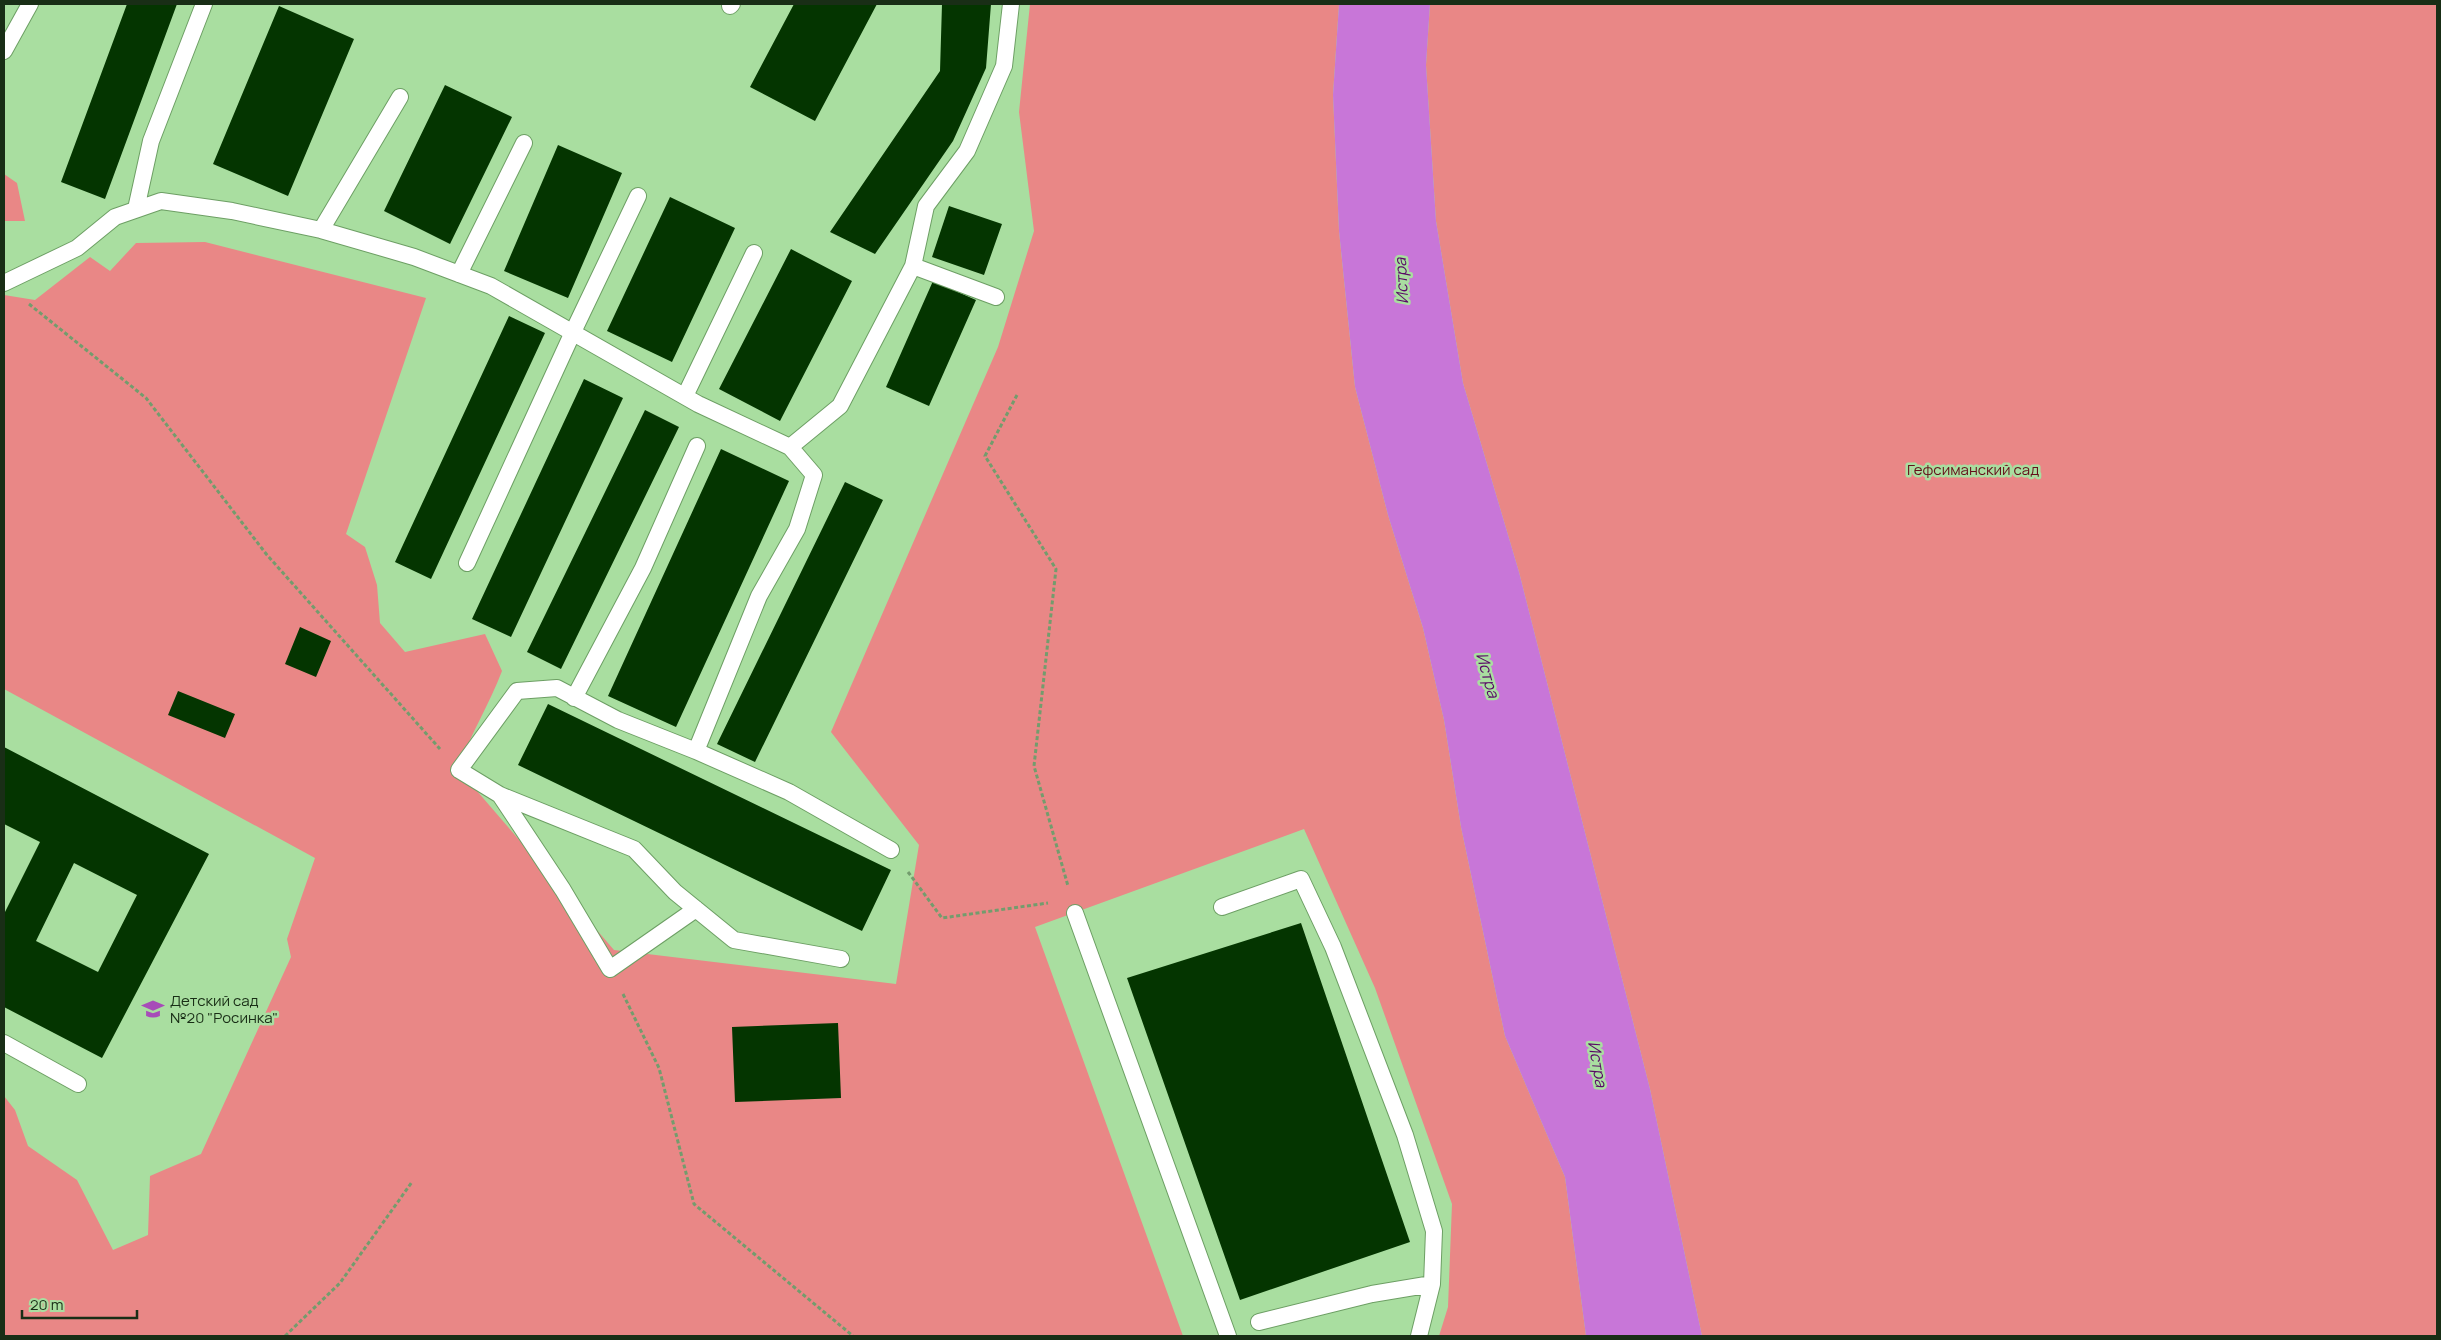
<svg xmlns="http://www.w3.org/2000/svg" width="2441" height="1340" font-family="Manrope,sans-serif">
<rect width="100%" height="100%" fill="#a9dea0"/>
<path fill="#e98786" d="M 1030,4 L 1339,4 L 1333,95 L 1339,231 L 1355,387 L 1388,515 L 1423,628 L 1444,720 L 1461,827 L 1505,1036 L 1565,1177 L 1586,1336 L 1439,1336 L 1448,1307 L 1452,1204 L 1375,988 L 1304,829 L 1035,927 L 1183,1336 L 4,1336 L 4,1096 L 15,1110 L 28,1146 L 77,1180 L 113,1250 L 148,1235 L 150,1176 L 201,1154 L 291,957 L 287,939 L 315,858 L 4,689 L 4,295 L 35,300 L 90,257 L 110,271 L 136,243 L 205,242 L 426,298 L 346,534 L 365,547 L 377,585 L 380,623 L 405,652 L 485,634 L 502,671 C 489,705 470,735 458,769 L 614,950 L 896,984 L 919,845 L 831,732 L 998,347 L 1034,231 L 1019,112 Z
M 1430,4 L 2437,4 L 2437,1336 L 1702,1336 L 1650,1089 L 1519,572 L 1463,383 L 1436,221 L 1426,65 Z
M 4,174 L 17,183 L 25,221 L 4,221 Z"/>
<path fill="#c876d8" d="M 1339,4 L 1430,4 L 1426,65 L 1436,221 L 1463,383 L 1519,572 L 1650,1089 L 1702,1336 L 1586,1336 L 1565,1177 L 1505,1036 L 1461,827 L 1444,720 L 1423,628 L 1388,515 L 1355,387 L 1339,231 L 1333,95 Z"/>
<path fill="#043500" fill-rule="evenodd" d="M 127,4 L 177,4 L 105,199 L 61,182 Z
M 794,4 L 877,4 L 815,121 L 750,87 Z
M 942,4 L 991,4 L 986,68 L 953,141 L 875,254 L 830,232 L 940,71 Z
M 279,6 L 354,39 L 288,196 L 213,164 Z
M 445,85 L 512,117 L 450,244 L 384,211 Z
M 558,145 L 622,173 L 568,298 L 504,271 Z
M 670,197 L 735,228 L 672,362 L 607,331 Z
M 949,206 L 1002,224 L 984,275 L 932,257 Z
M 791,249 L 852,281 L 780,421 L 719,389 Z
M 933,281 L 976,300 L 929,406 L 886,387 Z
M 509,316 L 545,333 L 431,579 L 395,562 Z
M 584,379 L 623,398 L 511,637 L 472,619 Z
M 645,410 L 679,427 L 561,669 L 527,652 Z
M 721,449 L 789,481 L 676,727 L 608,696 Z
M 845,482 L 883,500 L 755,762 L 717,744 Z
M 300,627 L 331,641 L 316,677 L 285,664 Z
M 178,691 L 235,714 L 225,738 L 168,715 Z
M 548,704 L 891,870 L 862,931 L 518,765 Z
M 4,747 L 209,854 L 102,1058 L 4,1007 L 4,914 L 40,842 L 4,824 ZM 74,863 L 137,895 L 98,972 L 36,941 Z
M 1301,923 L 1410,1242 L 1240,1300 L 1127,978 Z
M 838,1023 L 841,1098 L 735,1102 L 732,1027 Z"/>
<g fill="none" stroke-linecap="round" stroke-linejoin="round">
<g stroke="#6d9f64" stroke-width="18">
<path id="service" d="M 730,6 L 732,4
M 4,51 L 30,4
M 136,209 L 151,141 L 204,4
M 321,230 L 400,97
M 913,266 L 996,297
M 459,274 L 524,143
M 4,283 L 77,248 L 115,217 L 161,201 L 232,211 L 321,230 L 414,257 L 491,286 L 698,404 L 790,447 L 840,406 L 913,266 L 926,206 L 967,151 L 1004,66 L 1011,4
M 685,396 L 754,253
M 790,447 L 814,475 L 797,529 L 759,596 L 696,751 L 789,792 L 891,850
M 467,563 L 573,332 L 638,196
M 574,698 L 643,568 L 697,446
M 696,751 L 618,720 L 557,688 L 517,691 L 459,770 L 500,795 L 634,849 L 675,892 L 734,940 L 841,959
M 500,795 L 563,890 L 610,969 L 696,909
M 1222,907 L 1301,879 L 1333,947 L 1405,1135 L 1434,1231 L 1432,1284
M 1075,913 L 1228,1336
M 4,1043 L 78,1084
M 1259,1322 L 1372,1294 L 1432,1284 L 1419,1336"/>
</g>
<path stroke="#739c6d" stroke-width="3" stroke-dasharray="4 2.5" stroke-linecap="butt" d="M 29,304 L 146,398 L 267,555 L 440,749
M 1017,395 L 985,456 L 1056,569 L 1034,766 L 1068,886
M 908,872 L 942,918 L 1048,903
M 623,994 L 659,1068 L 694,1204 L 853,1336
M 285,1336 L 340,1283 L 412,1182"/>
<use href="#service" stroke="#fff" stroke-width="16"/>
</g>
<defs>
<g id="school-bare" transform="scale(1.725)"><path d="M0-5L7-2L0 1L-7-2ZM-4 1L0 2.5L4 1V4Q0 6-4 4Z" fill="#a74cb8" stroke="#a9dea0" stroke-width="2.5" paint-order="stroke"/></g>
</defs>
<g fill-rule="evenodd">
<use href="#school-bare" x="153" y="1009"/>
</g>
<g text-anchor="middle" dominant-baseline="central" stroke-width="5" stroke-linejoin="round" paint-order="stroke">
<g font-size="15" fill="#64101a" stroke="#a9dea0">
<text x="1973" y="469">Гефсиманский сад</text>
</g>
<g font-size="15" fill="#192e16" stroke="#a9dea0" text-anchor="start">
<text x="170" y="1000">Детский сад<tspan x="170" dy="17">№20 "Росинка"</tspan></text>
</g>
<g font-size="16" font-style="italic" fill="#590766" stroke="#a9dea0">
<text transform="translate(1401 281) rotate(-93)">Истра</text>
<text transform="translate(1488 675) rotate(74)">Истра</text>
<text transform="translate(1598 1064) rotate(80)">Истра</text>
</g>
</g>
<rect width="2441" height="1340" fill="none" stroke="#192e16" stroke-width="10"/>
<path d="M22 1310v8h115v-8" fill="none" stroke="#192e16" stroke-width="2.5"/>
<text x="30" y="1310" font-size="15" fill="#192e16" stroke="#a9dea0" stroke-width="4" paint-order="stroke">20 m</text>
</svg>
